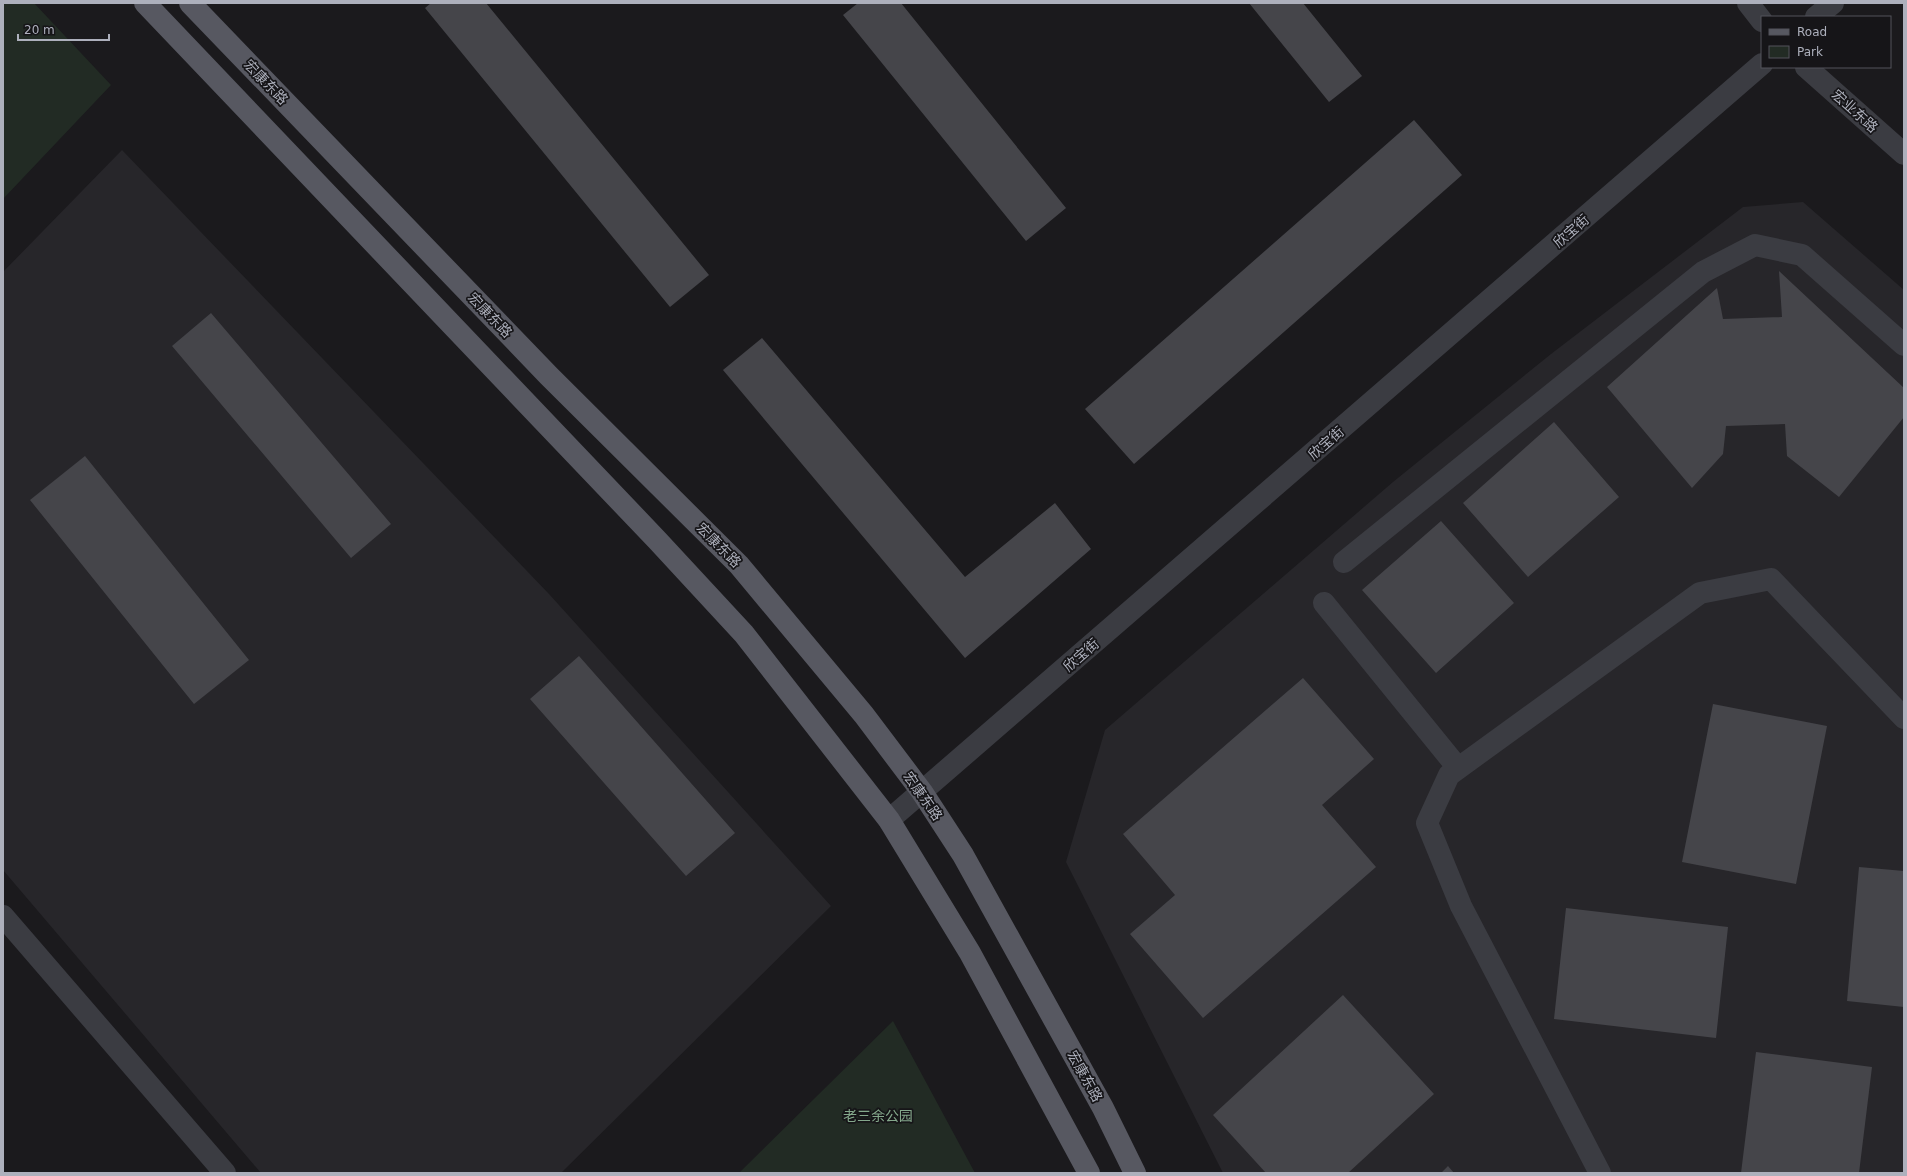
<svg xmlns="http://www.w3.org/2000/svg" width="1907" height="1176" font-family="'DejaVu Sans','Noto Sans SC',sans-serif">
<rect width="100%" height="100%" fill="#1b1a1d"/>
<path fill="#27262a" d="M 122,150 L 549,594 L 831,906 L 561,1173 L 261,1173 L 3,870 L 3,272 Z
M 1803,202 L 1904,290 L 1904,1173 L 1223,1173 L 1066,862 L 1105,730 L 1393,482 L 1551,354 L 1743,207 Z"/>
<path fill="#222b24" d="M 3,3 L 34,3 L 111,85 L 3,199 Z
M 893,1021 L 975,1173 L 739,1173 Z"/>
<path fill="#45454a" d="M 431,3 L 486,3 L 709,275 L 670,307 L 425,8 Z
M 858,3 L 901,3 L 1066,208 L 1026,241 L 843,15 Z
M 1249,3 L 1303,3 L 1362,76 L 1329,102 Z
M 1414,120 L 1462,175 L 1134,464 L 1085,409 Z
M 1779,271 L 1904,388 L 1904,417 L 1839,497 L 1787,456 L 1785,424 L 1726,426 L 1723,454 L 1692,488 L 1607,387 L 1717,288 L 1723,319 L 1782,317 Z
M 211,313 L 391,524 L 351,558 L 172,346 Z
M 762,338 L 965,577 L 1055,503 L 1091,549 L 965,658 L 723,370 Z
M 1554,422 L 1619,497 L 1528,577 L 1463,503 Z
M 85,456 L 249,660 L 194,704 L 30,500 Z
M 1441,521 L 1514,603 L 1436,673 L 1362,590 Z
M 579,656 L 735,833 L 686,876 L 530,699 Z
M 1303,678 L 1374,759 L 1322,805 L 1376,867 L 1203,1018 L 1130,934 L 1175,895 L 1123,834 Z
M 1713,704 L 1827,726 L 1796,884 L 1682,862 Z
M 1859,867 L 1904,871 L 1904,1007 L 1847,1001 Z
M 1566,908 L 1728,927 L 1716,1038 L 1554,1019 Z
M 1343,995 L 1434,1094 L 1348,1173 L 1266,1173 L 1213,1115 Z
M 1756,1052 L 1872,1067 L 1859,1173 L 1741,1173 Z
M 1448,1166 L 1454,1173 L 1441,1173 Z"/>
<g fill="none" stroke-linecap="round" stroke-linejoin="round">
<path stroke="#3b3c42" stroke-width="22" d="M 1748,3 L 1762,21
M 1816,17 L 1833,3
M 1806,67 L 1904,154
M 1344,562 L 1703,272 L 1755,245 L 1802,255 L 1904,345
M 1324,603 L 1458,768
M 889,820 L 1762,64
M 3,916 L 225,1173
M 1600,1173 L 1461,906 L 1427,823 L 1449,775 L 1700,593 L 1771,579 L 1904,718"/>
<path stroke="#575861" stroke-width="22" d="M 145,3 L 657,540 L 744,634 L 889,820 L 970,953 L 1089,1173
M 190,3 L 549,376 L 739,565 L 864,715 L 922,792 L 963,855 L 1103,1108 L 1135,1173"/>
</g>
<g text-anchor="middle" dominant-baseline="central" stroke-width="3.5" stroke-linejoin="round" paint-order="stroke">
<g font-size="14" fill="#adb0bc" stroke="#161518">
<text transform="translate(266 82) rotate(46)">宏康东路</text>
<text transform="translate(1855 111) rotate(42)">宏业东路</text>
<text transform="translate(1571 231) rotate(-41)">欣宝街</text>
<text transform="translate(490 315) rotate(46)">宏康东路</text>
<text transform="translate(1326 443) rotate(-41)">欣宝街</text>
<text transform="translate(719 545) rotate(45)">宏康东路</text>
<text transform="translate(1081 655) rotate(-41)">欣宝街</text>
<text transform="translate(923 796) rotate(55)">宏康东路</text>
<text transform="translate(1085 1076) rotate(61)">宏康东路</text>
</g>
<g font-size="14" fill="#84a78b" stroke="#161518">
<text x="878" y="1116">老三余公园</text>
</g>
</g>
<rect width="1907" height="1176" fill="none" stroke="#adb0bc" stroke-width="8"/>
<rect x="1761" y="16" width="130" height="52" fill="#161518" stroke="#52535a"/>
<rect x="1769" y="29" width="20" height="6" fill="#575861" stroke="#52535a"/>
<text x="1797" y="36" font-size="12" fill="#adb0bc">Road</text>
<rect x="1769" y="46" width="20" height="12" fill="#222b24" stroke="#52535a"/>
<text x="1797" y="56" font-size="12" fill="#adb0bc">Park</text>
<path d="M18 34v6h91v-6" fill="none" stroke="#adb0bc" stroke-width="2"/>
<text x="24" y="34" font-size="12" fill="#adb0bc" stroke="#161518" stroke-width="3" paint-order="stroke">20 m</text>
</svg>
